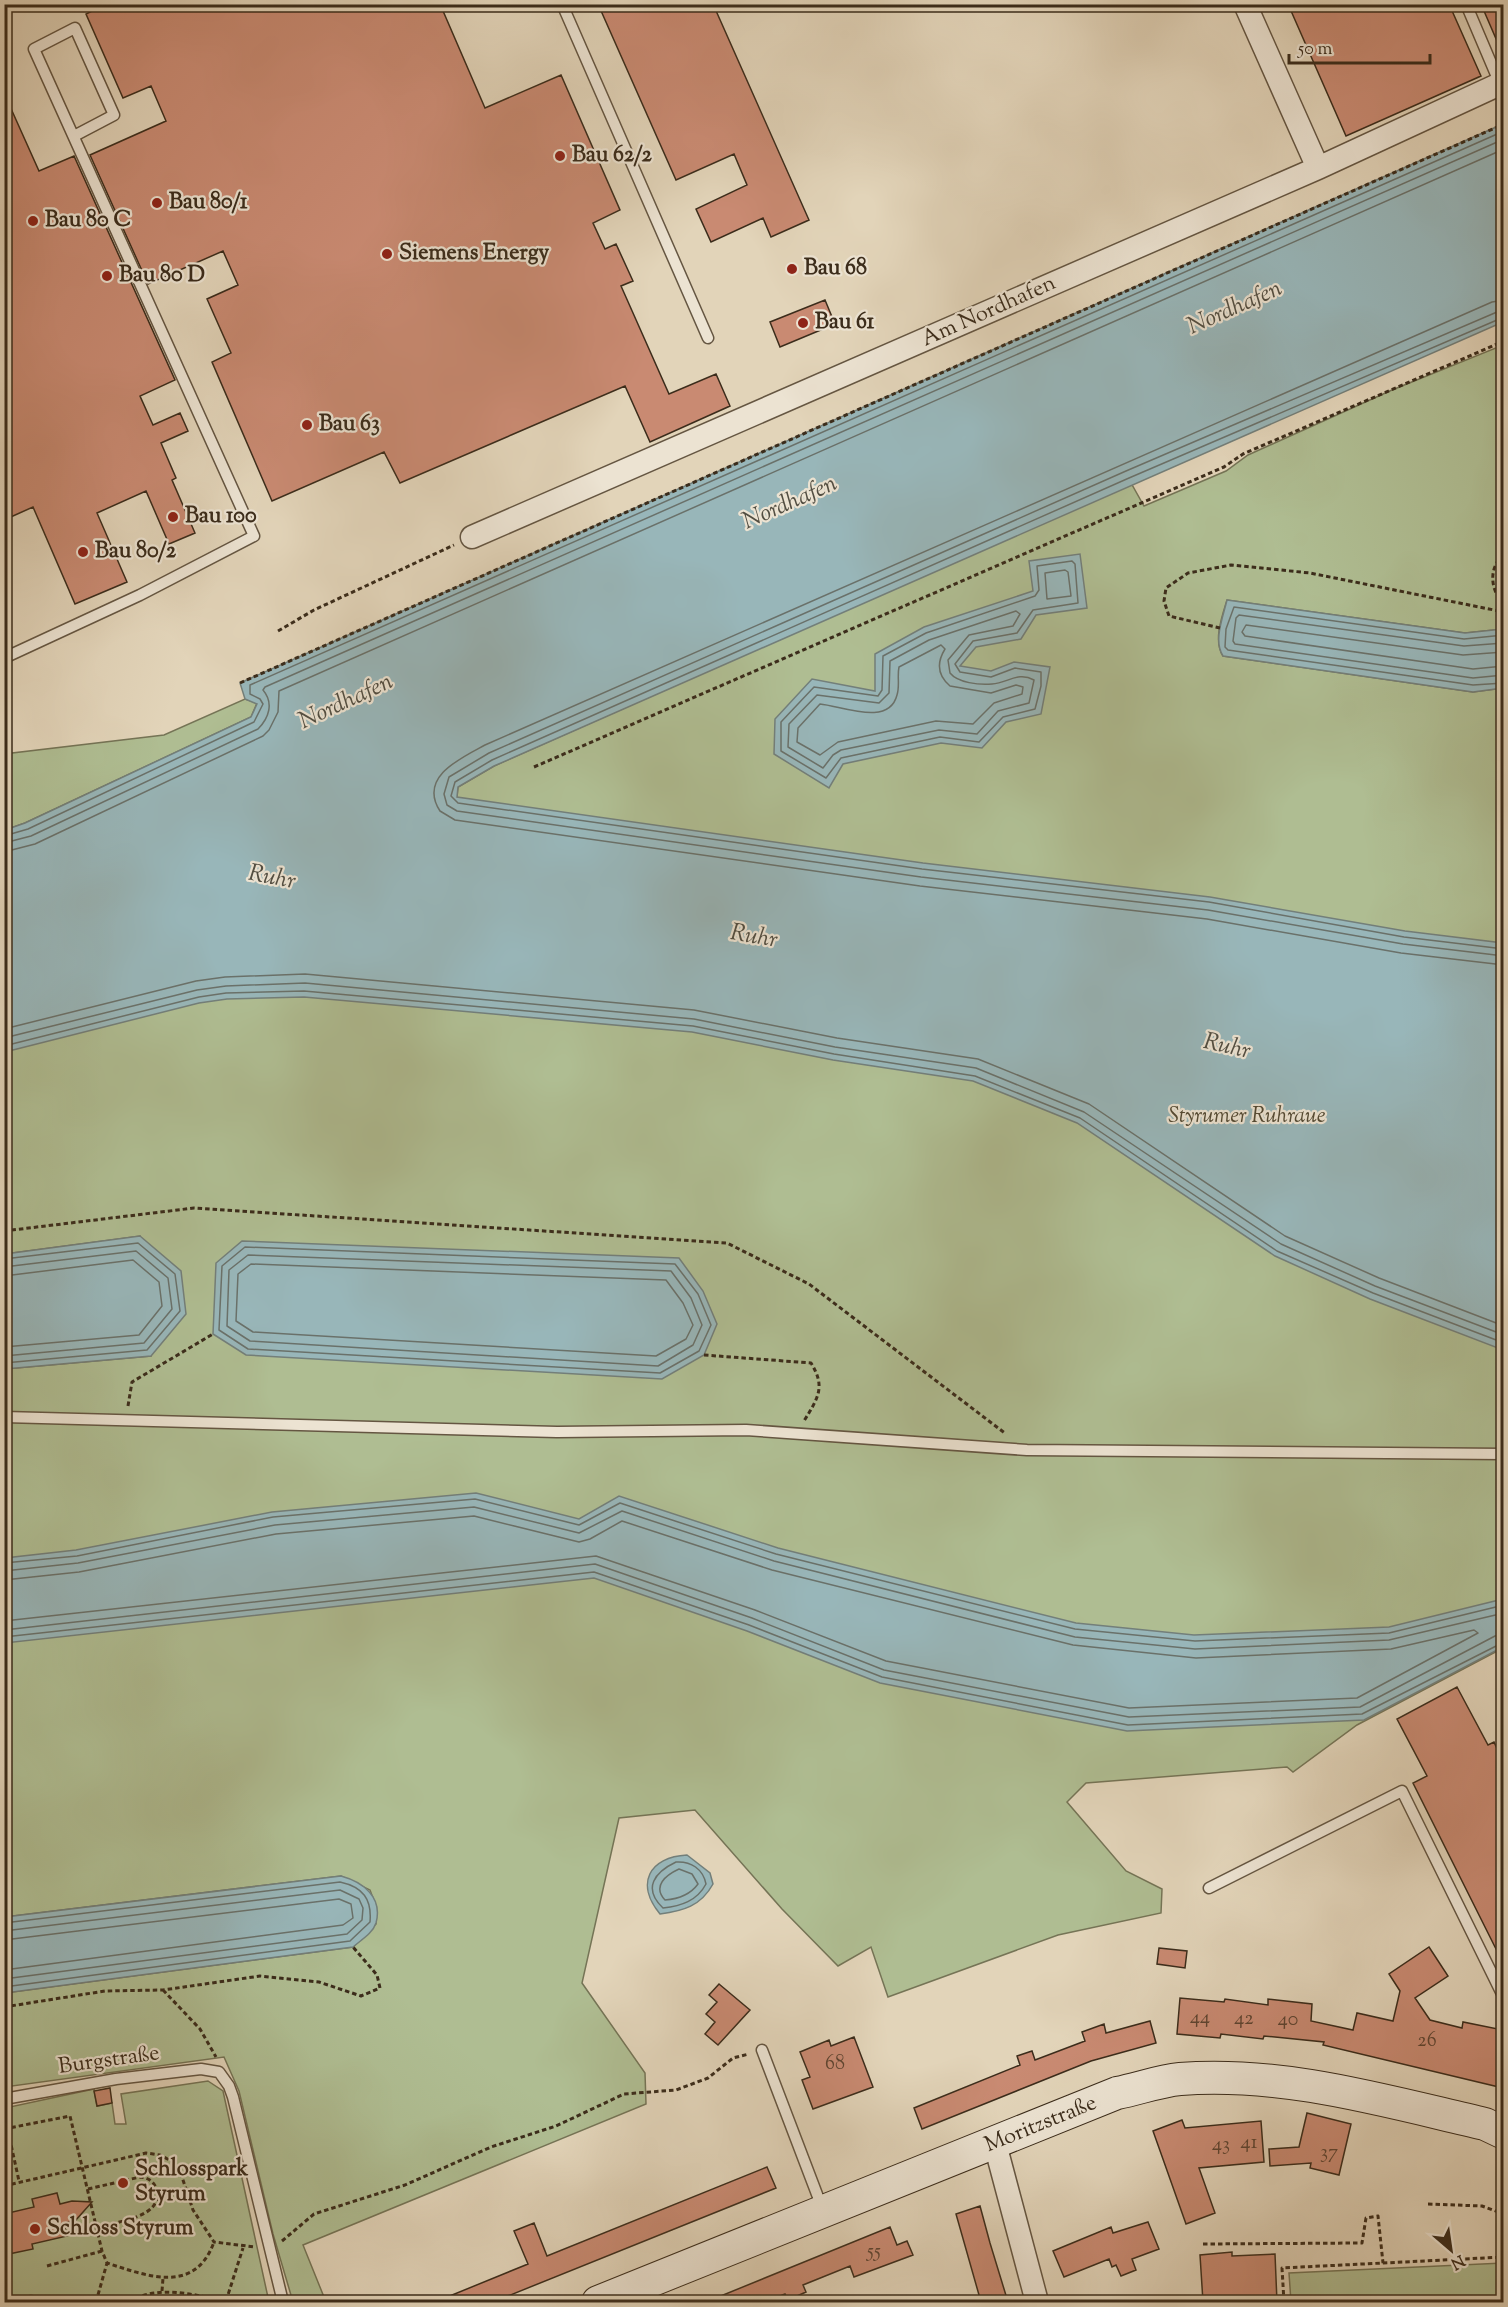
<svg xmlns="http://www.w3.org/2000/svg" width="1508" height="2307" font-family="'Sorts Mill Goudy',serif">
<rect width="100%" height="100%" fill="#e2d4b9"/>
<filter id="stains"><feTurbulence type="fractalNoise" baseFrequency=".00333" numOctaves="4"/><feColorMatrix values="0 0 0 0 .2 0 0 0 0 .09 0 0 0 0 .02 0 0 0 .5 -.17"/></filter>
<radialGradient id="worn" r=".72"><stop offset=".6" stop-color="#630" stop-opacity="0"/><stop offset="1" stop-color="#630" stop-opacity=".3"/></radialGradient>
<path fill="#afbd92" stroke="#757456" stroke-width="1.5" d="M 1503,345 L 1503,629 L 1465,633 L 1227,600 C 1222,616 1213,641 1223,656 L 1473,692 L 1503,688 L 1503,1648 L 1357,1725 L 1293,1772 L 1287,1767 L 1086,1783 L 1067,1802 L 1126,1871 L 1162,1889 L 1161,1913 L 1058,1935 L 888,1997 L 871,1947 L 838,1966 L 782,1909 L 695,1810 L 619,1818 L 582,1983 L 645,2073 L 646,2104 L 303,2245 L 326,2302 L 293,2302 L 273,2234 L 239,2091 L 224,2057 L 5,2087 L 5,1993 L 353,1947 L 376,1924 L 376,1906 L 370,1890 L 341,1876 L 5,1917 L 5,1369 L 151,1356 L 140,1236 L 5,1254 L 5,893 L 457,797 L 458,787 L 494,766 L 1131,483 L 1144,506 L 1226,471 L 1248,455 L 1392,390 Z
M 245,699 L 257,703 L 251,717 L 25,823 L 5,830 L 4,754 L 164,735 Z
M 208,2081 L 223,2091 L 269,2302 L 5,2302 L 5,2108 L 94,2089 L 97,2106 L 112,2103 L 115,2124 L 126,2124 L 121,2094 Z
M 1503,2263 L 1503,2302 L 1291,2302 L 1289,2273 Z"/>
<path fill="#98b6b9" stroke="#737f7a" stroke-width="1.5" d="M 1503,124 L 1503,322 L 494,766 L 458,787 L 457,797 L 923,863 L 1210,897 L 1405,931 L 1503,943 L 1503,1350 L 1370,1299 L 1275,1256 L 1077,1123 L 973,1081 L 833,1060 L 692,1032 L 304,997 L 227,999 L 199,1003 L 5,1052 L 5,830 L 25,823 L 251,717 L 257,704 L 245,699 L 240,683 Z
M 1080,554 L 1087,608 L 1036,615 L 1021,639 L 976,647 L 960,666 L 991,671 L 1014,662 L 1050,667 L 1041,714 L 1006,722 L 982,748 L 941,743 L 843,764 L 829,788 L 774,754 L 775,719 L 812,679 L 875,691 L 875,654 L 924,627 L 1033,591 L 1029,561 Z
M 1227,600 L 1465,633 L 1503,629 L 1503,688 L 1473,692 L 1223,656 C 1213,641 1223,617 1227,600 Z
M 140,1236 L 181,1271 L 186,1314 L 151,1356 L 5,1369 L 5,1254 Z
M 242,1241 L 679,1258 L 703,1291 L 717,1324 L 704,1355 L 662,1379 L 246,1355 L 213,1334 L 216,1263 Z
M 476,1493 L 579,1519 L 619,1496 L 778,1548 L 1076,1623 L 1194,1635 L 1389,1627 L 1503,1599 L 1503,1647 L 1364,1720 L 1127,1731 L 880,1683 L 747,1631 L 594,1578 L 5,1643 L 5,1558 L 76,1550 L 272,1512 Z
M 687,1855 L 710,1873 L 713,1884 C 701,1906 683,1911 660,1914 C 635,1884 649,1857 687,1855 Z
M 341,1876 C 363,1882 383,1897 376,1923 C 373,1933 361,1940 353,1947 L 5,1993 L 5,1917 Z"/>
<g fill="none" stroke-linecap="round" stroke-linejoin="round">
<path stroke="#6a716a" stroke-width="1.5" d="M 1504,300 L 1492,302 L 485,745 C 461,758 418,777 440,811 L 455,820 L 920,886 L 1207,919 L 1401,953 L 1504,965
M 1504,309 L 1126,471 L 489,753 L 449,777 L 444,794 L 447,805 L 457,811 L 921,877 L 1208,910 L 1403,944 L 1504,956
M 1504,317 L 1129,478 L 492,760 L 455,782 L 451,796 L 458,803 L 922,869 L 1209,902 L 1404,937 L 1504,949
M 1072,561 L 1075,564 L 1078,603 L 1033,610 L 1017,633 L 973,641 L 955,664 L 960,672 L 991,677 L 1015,668 L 1041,672 L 1041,686 L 1035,709 L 1003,717 L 979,742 L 940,737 L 841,758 L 826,778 L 781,751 L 781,722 L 814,687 L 878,696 L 882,690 L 883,656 L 926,633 L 1035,596 L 1039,590 L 1037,566 Z
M 1065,570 L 1068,572 L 1071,596 L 1047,599 L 1045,573 Z
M 1016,611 L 1020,614 L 1013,626 L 969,635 L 948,660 L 950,673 C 958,683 979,685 992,684 C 1008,683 1018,671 1034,680 L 1029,703 L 998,711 L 977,734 L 939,730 L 841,750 L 833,755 L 823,768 L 788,747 L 789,724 L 817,695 L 879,703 L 889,693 L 890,661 L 929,640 Z
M 1504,635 L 1464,639 L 1234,607 L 1226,629 L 1225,647 L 1228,650 L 1473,685 L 1504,683
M 1504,643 L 1464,646 L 1239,615 L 1236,618 L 1233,641 L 1235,644 L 1473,678 L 1504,675
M 941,645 L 945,649 C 937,662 937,675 950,686 L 991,693 L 1016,685 L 1023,687 L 1022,694 L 994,703 L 973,724 L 936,721 L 838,742 L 820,755 L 797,742 L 798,728 L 820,704 C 842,706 889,727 897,695 C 900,686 897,676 899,667 Z
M 1504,652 L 1463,655 L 1246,625 L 1242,632 L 1245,636 L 1473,669 L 1504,666
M 4,836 L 28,829 L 254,722 L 263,704 L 260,699 L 250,694 L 250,685 L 1504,131
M 4,843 L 31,836 L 258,729 C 269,718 274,703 263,690 L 265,687 L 1504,139
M 4,852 L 35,844 L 263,736 L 269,730 L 278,712 L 279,691 L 1504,149
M 4,1029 L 196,981 L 225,977 L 305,974 L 694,1010 L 837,1038 L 978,1059 L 1089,1104 L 1285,1236 L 1379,1278 L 1504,1326
M 4,1038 L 197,990 L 226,986 L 305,983 L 694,1019 L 835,1047 L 976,1068 L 1084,1112 L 1281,1244 L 1375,1286 L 1504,1335
M 4,1046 L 199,997 L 226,993 L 304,991 L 693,1026 L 834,1054 L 975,1076 L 1080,1118 L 1277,1251 L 1373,1293 L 1504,1343
M 245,1247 L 675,1264 L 698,1294 L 711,1325 L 699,1351 L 660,1373 L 248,1349 L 219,1330 L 222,1266 Z
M 248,1255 L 671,1271 L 691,1298 L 702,1325 L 693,1345 L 658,1366 L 250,1341 L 227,1326 L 229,1270 Z
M 4,1259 L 138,1243 L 175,1274 L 180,1311 L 147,1350 L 4,1363
M 251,1264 L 666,1280 L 683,1303 L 693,1325 L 686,1339 L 656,1356 L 253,1332 L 236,1321 L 238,1274 Z
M 4,1267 L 136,1251 L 168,1278 L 172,1309 L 144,1343 L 4,1356
M 4,1276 L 133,1260 L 159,1282 L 162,1306 L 139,1335 L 4,1347
M 4,1563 L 77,1556 L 273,1517 L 475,1499 L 579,1525 L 620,1503 L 776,1554 L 1075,1629 L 1195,1641 L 1389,1633 L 1504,1605
M 4,1571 L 78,1563 L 275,1525 L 474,1507 L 579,1533 L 622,1511 L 774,1561 L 1075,1637 L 1195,1649 L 1389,1640 L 1504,1613
M 4,1580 L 79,1572 L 276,1534 L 474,1516 L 579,1542 L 590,1539 L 622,1521 L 772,1570 L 1073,1645 L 1196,1658 L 1391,1649 L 1474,1630 L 1478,1633 L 1357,1698 L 1129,1708 L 886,1661 L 755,1610 L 596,1556 L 4,1621
M 4,1630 L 595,1564 L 752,1618 L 884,1670 L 1129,1717 L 1360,1707 L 1495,1636 L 1504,1634
M 4,1637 L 594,1572 L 749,1625 L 882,1677 L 1128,1725 L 1362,1714 L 1504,1642
M 676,1862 C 691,1861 703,1869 706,1884 C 697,1901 681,1906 663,1908 C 642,1888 655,1872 676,1862 Z
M 679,1869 L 692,1874 L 698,1884 C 690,1895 678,1899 665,1900 C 652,1886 666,1875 679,1869 Z
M 4,1923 L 340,1882 C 363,1887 372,1899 370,1922 L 350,1941 L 4,1987
M 4,1931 L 340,1890 L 359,1899 L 363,1908 L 362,1920 L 347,1934 L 4,1979
M 4,1940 L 339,1899 L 351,1904 L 353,1918 L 343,1925 L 4,1970"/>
</g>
<path fill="#c98a72" stroke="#3b2c1b" stroke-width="1.5" d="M 106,4 L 440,4 L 485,108 L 561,75 L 620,210 L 593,223 L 605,249 L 616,244 L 633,281 L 621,286 L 669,394 L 716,374 L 730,406 L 650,442 L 625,386 L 400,483 L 384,452 L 272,501 L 212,362 L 231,353 L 207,299 L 238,285 L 223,251 L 148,284 L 90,155 L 166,121 L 151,86 L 123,98 L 86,14 Z
M 598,4 L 713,4 L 809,220 L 771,237 L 763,218 L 711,242 L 696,209 L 747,185 L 734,154 L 676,180 Z
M 1288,4 L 1449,4 L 1481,76 L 1346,136 Z
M 1481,4 L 1503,4 L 1503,55 Z
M 4,93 L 39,171 L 74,156 L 175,380 L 140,396 L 153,425 L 180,413 L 188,431 L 161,443 L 176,478 L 172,480 L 195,533 L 169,544 L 146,491 L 97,513 L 127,582 L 75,604 L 33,507 L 4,520 Z
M 825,300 L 835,324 L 780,347 L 770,322 Z
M 1457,1687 L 1488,1745 L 1494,1742 L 1503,1762 L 1503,1963 L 1413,1783 L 1427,1776 L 1397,1719 Z
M 1429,1947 L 1448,1976 L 1415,1998 L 1430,2020 L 1462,2028 L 1463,2022 L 1503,2030 L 1503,2088 L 1323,2045 L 1324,2042 L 1264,2036 L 1263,2039 L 1221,2034 L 1220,2038 L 1177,2034 L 1180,1998 L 1224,2002 L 1225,1999 L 1268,2005 L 1268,1999 L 1312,2004 L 1311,2021 L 1353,2030 L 1357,2013 L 1393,2021 L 1400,1991 L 1389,1974 Z
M 1159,1948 L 1187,1951 L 1185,1968 L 1157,1964 Z
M 719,1984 L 750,2010 L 718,2045 L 705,2034 L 715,2022 L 706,2014 L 717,2002 L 709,1995 Z
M 1150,2021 L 1156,2043 L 1091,2061 L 922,2129 L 914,2108 L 1020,2065 L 1017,2056 L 1032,2051 L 1035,2060 L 1085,2041 L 1082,2032 L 1104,2024 L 1106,2033 Z
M 854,2037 L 873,2087 L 813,2109 L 802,2080 L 810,2077 L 800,2052 L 829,2040 L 831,2046 Z
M 110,2088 L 112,2103 L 97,2106 L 94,2091 Z
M 1307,2113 L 1351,2124 L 1339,2175 L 1310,2168 L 1311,2163 L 1270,2166 L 1269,2149 L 1299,2147 Z
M 1182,2120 L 1185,2128 L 1261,2121 L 1264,2162 L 1199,2168 L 1215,2213 L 1186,2224 L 1153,2131 Z
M 767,2167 L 776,2188 L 493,2302 L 435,2302 L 528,2264 L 514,2231 L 534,2223 L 547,2256 Z
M 57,2193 L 60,2204 L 72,2201 L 92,2202 L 75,2221 L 64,2223 L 67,2236 L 32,2244 L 33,2249 L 4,2255 L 4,2214 L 34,2207 L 32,2199 Z
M 980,2206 L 990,2243 L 1008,2302 L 981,2302 L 956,2214 Z
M 1148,2222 L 1159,2249 L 1132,2259 L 1136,2270 L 1121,2276 L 1116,2265 L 1112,2267 L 1109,2259 L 1064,2277 L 1053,2251 L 1111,2227 L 1113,2233 Z
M 890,2227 L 897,2245 L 907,2241 L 913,2255 L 854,2277 L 850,2266 L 803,2285 L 806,2292 L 788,2300 L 785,2294 L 764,2302 L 706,2302 Z
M 1232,2252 L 1232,2256 L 1275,2254 L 1277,2302 L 1203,2302 L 1200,2255 Z"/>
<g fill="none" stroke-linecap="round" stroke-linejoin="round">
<g stroke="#655642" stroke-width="13">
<path id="service" d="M 562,4 L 708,338
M 1466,4 L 1500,84
M 4,658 L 140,595 L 254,536 L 34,49 L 75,28 L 114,115 L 74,136
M 4,1417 L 557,1432 L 746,1430 L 1027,1450 L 1504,1454
M 1209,1888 L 1402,1791 L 1504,1998
M 762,2050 L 823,2210
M 4,2099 L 116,2079 L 201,2069 L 219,2072 L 229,2086 L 233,2097 L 283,2302
M 31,2301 L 32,2302"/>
</g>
<g stroke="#655642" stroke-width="25">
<path id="minor" d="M 1245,4 L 1318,168
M 472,537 L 1318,168 L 1504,82
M 995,2144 L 1037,2302"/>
</g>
<g stroke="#3b2c1b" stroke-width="34">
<path id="secondary" d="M 598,2302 L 1117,2093 C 1138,2089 1159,2081 1180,2079 C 1283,2071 1385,2101 1485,2124 L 1504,2133"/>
</g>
<path stroke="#3b2c1b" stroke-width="3" stroke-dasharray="4.5 3" stroke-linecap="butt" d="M 1504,554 C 1488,568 1490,590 1504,604
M 1220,628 L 1169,616 L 1164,601 L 1166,588 L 1188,573 L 1231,565 L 1310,573 L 1504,612
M 278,631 L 314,610 L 454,545
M 240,683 L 1504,124
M 534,767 L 1224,467 L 1243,454 L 1504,341
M 4,1231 L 194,1208 L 727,1243 L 809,1284 L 1006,1434
M 704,1355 L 811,1363 C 826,1387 818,1398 804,1421
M 128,1406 L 132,1382 L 213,1334
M 163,1990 L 200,2029 L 216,2057
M 4,2007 L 105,1991 L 163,1990 L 260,1976 L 319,1982 L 361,1996 L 380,1988 L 377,1975 L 353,1947
M 4,2129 L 70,2116 L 102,2251 L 107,2263 C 147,2276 195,2295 214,2242
M 8,2131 L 19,2181
M 4,2186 L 146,2153 L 160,2155 L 173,2162 L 182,2177 L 193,2210 L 214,2242 L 255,2247
M 88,2189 L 140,2177 C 149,2178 155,2182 157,2191 C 162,2218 115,2222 97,2227
M 4,2197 L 5,2199
M 1428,2204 L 1482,2206 L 1504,2214
M 282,2241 L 314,2214 L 405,2185 L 491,2147 L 556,2126 L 624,2094 L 676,2090 L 708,2078 L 733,2058 L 749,2054
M 1203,2244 L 1362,2243 L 1366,2218 L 1378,2216 L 1383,2263
M 47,2266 L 102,2251
M 162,2291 L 163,2278
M 226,2301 L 243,2248
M 96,2302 L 107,2263
M 129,2302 C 158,2284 194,2295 226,2301
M 1284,2302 L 1282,2268 L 1504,2257"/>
<use href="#service" stroke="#ece3d2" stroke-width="10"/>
<use href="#minor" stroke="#ece3d2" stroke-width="22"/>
<use href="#secondary" stroke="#ece3d2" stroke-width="32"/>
</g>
<g fill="#8f2418" stroke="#ece3d2" stroke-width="2">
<circle cx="560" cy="156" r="6"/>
<circle cx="157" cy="203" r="6"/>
<circle cx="33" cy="221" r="6"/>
<circle cx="387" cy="254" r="6"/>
<circle cx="792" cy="269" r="6"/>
<circle cx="107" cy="276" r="6"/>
<circle cx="803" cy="323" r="6"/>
<circle cx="307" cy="425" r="6"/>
<circle cx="173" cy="517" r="6"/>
<circle cx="83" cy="552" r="6"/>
<circle cx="123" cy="2183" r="6"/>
<circle cx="35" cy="2229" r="6"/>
</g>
<g text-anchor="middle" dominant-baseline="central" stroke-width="4.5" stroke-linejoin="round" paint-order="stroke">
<g font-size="20" fill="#5e4431">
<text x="1200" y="2018">44</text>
<text x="1244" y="2019">42</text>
<text x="1288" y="2020">40</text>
<text x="1427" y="2041">26</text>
<text x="835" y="2064">68</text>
<text x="1249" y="2143">41</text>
<text x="1221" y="2145">43</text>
<text x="1329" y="2153">37</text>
<text x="874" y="2252">55</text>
</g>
<g font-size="22" font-weight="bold" fill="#3b2c1b" stroke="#ece3d2" text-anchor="start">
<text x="572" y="156">Bau 62/2</text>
<text x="169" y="203">Bau 80/1</text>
<text x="45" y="221">Bau 80 C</text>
<text x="399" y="254">Siemens Energy</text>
<text x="804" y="269">Bau 68</text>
<text x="119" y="276">Bau 80 D</text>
<text x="815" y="323">Bau 61</text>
<text x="319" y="425">Bau 63</text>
<text x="185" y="517">Bau 100</text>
<text x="95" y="552">Bau 80/2</text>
<text x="135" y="2170">Schlosspark<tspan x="135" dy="25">Styrum</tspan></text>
<text x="47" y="2229">Schloss Styrum</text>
</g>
<g font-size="22" fill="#3b2c1b" stroke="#ece3d2">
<text transform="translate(989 312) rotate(-24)">Am Nordhafen</text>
<text transform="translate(109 2061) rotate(-8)">Burgstraße</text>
<text transform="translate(1041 2125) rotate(-22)">Moritzstraße</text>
</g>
<g font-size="22" font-style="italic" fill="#524933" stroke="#ece3d2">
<text x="1247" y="1117">Styrumer Ruhraue</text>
</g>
<g font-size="24" font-style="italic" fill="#524e42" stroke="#ece3d2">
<text transform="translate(1235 308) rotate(-24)">Nordhafen</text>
<text transform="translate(790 503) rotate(-24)">Nordhafen</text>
<text transform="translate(346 702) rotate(-25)">Nordhafen</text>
<text transform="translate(272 878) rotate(11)">Ruhr</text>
<text transform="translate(754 937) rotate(10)">Ruhr</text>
<text transform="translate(1227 1047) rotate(13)">Ruhr</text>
</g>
</g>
<rect width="1508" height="2307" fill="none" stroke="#e2d4b9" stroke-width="24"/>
<rect x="6" y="6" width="1496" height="2295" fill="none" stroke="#3b2c1b" stroke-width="3"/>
<rect x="12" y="12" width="1484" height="2283" fill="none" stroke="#3b2c1b" stroke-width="1.5"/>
<g transform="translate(1451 2250) rotate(151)" stroke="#ece3d2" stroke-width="4.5" paint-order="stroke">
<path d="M0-4.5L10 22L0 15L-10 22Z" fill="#3b2c1b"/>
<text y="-9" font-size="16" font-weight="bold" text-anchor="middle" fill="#3b2c1b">N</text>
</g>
<path d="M1289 54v9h141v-9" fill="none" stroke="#3b2c1b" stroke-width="3"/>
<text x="1298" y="54" font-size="18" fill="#3b2c1b" stroke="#ece3d2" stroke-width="4.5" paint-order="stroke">50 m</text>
<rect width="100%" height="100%" filter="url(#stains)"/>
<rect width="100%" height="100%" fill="url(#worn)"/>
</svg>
